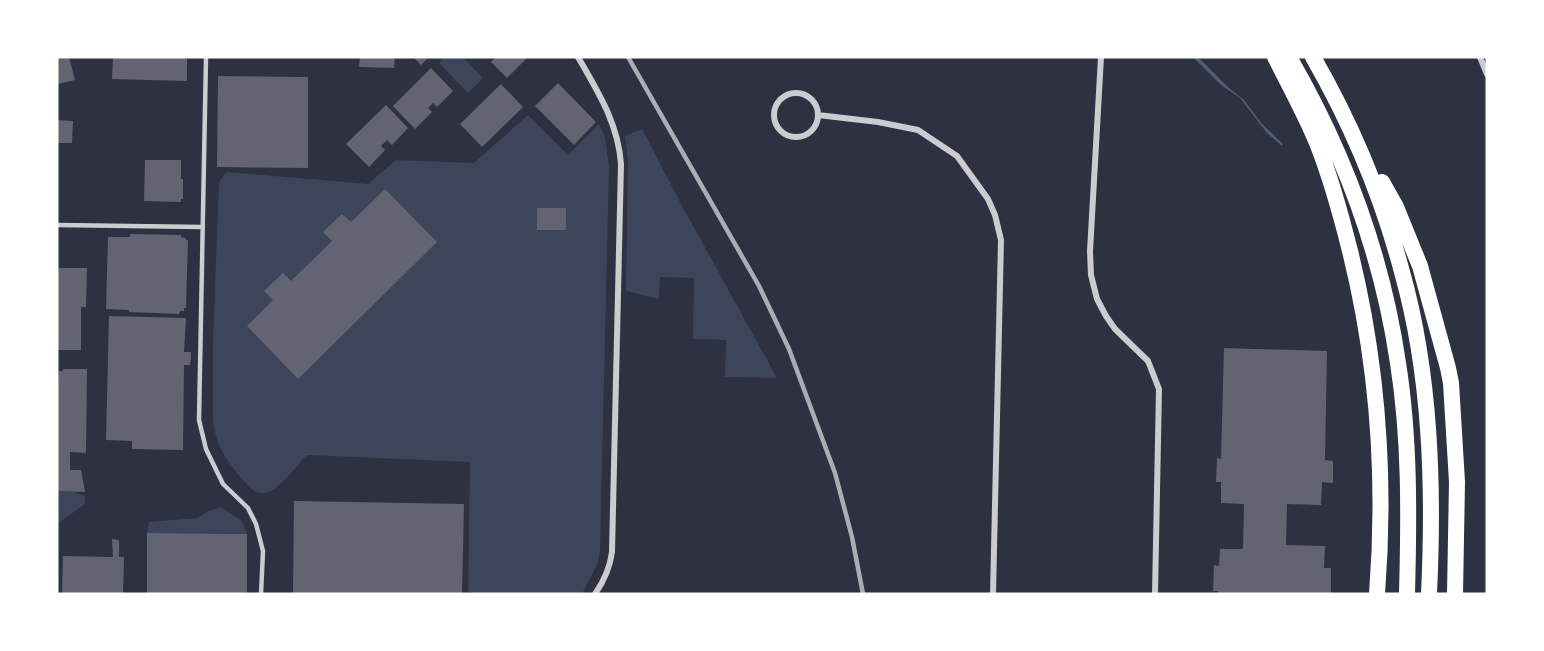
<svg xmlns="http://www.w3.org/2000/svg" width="1544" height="651" font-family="Helvetica,sans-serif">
<rect width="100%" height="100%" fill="#2d3142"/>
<path fill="#3c4559" d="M 445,57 L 463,57 L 483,78 L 468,93 L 439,63 Z
M 528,115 L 568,155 L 599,124 L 605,137 L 609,166 L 600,550 L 597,565 L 582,594 L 468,594 L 470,462 L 308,455 L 305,457 C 296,466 280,489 268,492 C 265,493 262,493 259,493 C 248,491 224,457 220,447 C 216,438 214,429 213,420 L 213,342 L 219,182 L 226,172 L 368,184 L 396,160 L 474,163 Z
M 642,129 L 681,204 L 777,378 L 725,377 L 726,340 L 693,339 L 694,278 L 660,277 L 659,299 L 626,291 L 628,162 L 625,136 Z
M 57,491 L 73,492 L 85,496 L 85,504 L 57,524 Z
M 221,507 L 242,521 L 247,534 L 147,533 L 149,522 L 197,518 L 209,511 Z"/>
<path fill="#4f5d75" d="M 1193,57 L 1198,57 L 1229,88 L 1244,100 L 1262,124 L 1283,144 L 1282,146 L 1267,133 L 1240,98 L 1221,85 Z"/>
<path fill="#626471" d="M 65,57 L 69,57 L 75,80 L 57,84 L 57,59 Z
M 113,57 L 187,57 L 187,81 L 112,79 Z
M 360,57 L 395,57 L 394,68 L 359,67 Z
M 413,57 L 429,57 L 421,65 Z
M 496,57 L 528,57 L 507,78 L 491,62 Z
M 431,68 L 453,91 L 437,107 L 433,103 L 428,108 L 432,112 L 415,129 L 393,106 Z
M 218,76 L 308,77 L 308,168 L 217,167 Z
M 558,83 L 596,122 L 574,145 L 535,106 Z
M 501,84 L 523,107 L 482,147 L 460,124 Z
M 386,105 L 408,128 L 392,145 L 387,140 L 381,146 L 385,150 L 369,167 L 346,144 Z
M 57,120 L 73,121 L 72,143 L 57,143 Z
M 145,160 L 181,160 L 181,179 L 183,179 L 183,199 L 181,199 L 181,202 L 144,201 Z
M 385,189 L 437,242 L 298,379 L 247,326 L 273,300 L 264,291 L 283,273 L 291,281 L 332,241 L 323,232 L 342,214 L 351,222 Z
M 537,208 L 566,208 L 566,230 L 537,230 Z
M 130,234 L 181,235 L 181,237 L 186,238 L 186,240 L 188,240 L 186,308 L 184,308 L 184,311 L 180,311 L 179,314 L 129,312 L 129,310 L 106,309 L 108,237 L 130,237 Z
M 57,268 L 87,268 L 86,307 L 81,307 L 81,350 L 57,350 Z
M 109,316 L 186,318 L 184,352 L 191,352 L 191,358 L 190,365 L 184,365 L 183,450 L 132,449 L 132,441 L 106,440 Z
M 1224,348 L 1327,351 L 1325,460 L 1333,461 L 1333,483 L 1322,482 L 1321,505 L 1287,504 L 1286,545 L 1325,546 L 1324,568 L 1331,568 L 1331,593 L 1218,594 L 1218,591 L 1213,591 L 1214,565 L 1219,566 L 1220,549 L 1243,549 L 1244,504 L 1221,503 L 1221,482 L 1216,482 L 1217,458 L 1221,459 Z
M 63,369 L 87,369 L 86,453 L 70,452 L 70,470 L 81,470 L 85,492 L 57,491 L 57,381 L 58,381 L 59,371 L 63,371 Z
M 294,501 L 464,504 L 462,594 L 293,594 Z
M 147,533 L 247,534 L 247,594 L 147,594 Z
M 112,539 L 119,540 L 119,557 L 124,557 L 123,594 L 62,594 L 63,556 L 113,557 Z"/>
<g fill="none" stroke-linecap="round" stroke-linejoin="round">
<path stroke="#caccd0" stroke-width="4.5" d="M 206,57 L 199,420 L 206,449 L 223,484 L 248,508 L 256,524 L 263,551 L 261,594
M 57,225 L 203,227"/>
<path stroke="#caccd0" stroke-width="6" d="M 578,57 C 598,92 618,123 621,164 L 612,552 C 610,568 604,581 595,594
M 1101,57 L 1090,251 L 1091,275 L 1097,299 L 1106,316 L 1115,329 L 1148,361 L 1159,389 L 1155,594
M 1480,57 L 1487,74
M774 115a22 22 0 1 1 44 0a22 22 0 1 1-44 0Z
M 818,115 L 878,122 L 918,130 L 957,156 L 988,199 L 995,215 L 1001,240 L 993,594"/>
<path stroke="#fff" stroke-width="16" d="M 1275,57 C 1289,85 1305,114 1317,143 C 1331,178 1341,215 1350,251 C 1378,364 1386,479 1377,594
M 1289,57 C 1344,152 1382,254 1398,363 C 1410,439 1409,517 1407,594
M 1313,57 C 1352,125 1382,196 1402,272 C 1431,375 1434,488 1429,594
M 1382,182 L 1396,207 L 1420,266 L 1448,368 L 1451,383 L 1457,482 L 1455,594"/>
<path stroke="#abadb3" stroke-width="4.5" d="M 628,57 L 759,286 L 789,349 L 835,473 L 852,537 L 863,594"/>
</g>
<rect width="1544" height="651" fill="none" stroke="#ffffff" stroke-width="117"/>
</svg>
